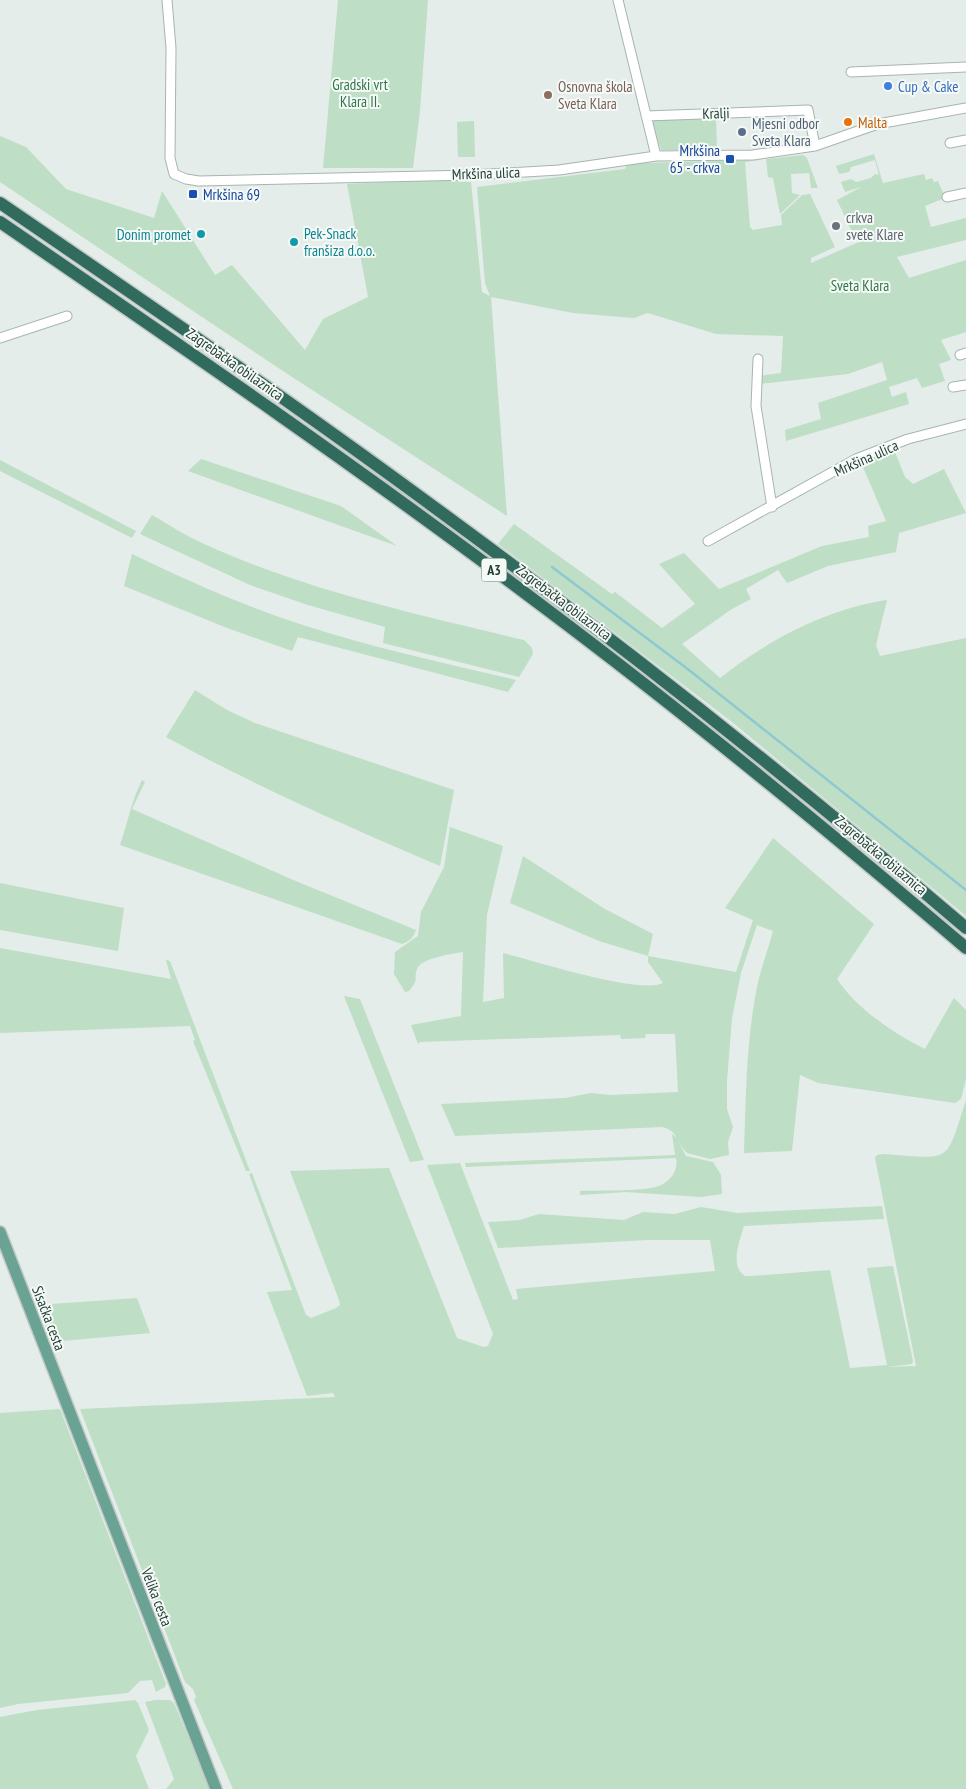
<svg xmlns="http://www.w3.org/2000/svg" width="966" height="1789" font-family="'PT Sans Narrow',sans-serif">
<rect width="100%" height="100%" fill="#e4ede9"/>
<path fill="#bedec6" d="M 338,0 L 428,0 L 420,111 L 413,168 L 323,168 Z
M 716,116 L 717,150 L 661,150 L 652,123 L 654,121 Z
M 474,121 L 475,157 L 458,157 L 457,122 Z
M 0,136 L 26,147 L 66,189 L 154,218 L 162,191 L 215,275 L 232,265 L 305,350 L 323,319 L 368,297 L 347,184 L 432,180 L 471,182 L 482,292 L 490,296 L 485,283 L 477,187 L 625,169 L 627,164 L 640,163 L 759,160 L 745,162 L 750,227 L 753,230 L 782,225 L 781,215 L 802,195 L 810,194 L 835,247 L 811,258 L 811,263 L 859,242 L 857,237 L 855,238 L 837,200 L 861,187 L 845,192 L 841,182 L 851,179 L 856,182 L 871,178 L 875,174 L 879,175 L 875,160 L 851,167 L 849,172 L 839,174 L 836,166 L 874,154 L 883,183 L 924,174 L 926,180 L 932,178 L 934,182 L 938,181 L 945,198 L 925,206 L 931,227 L 966,218 L 966,240 L 897,257 L 909,278 L 966,260 L 966,332 L 941,340 L 951,360 L 939,364 L 945,381 L 922,388 L 917,378 L 889,387 L 892,397 L 906,392 L 909,404 L 786,441 L 785,430 L 821,419 L 818,403 L 887,380 L 882,362 L 848,374 L 759,384 L 759,376 L 781,373 L 783,336 L 716,334 L 648,313 L 634,318 L 573,313 L 491,297 L 507,516 L 289,375 L 0,182 Z
M 803,155 L 807,158 L 818,188 L 811,188 L 809,173 L 791,174 L 792,193 L 800,195 L 780,214 L 773,178 L 768,177 L 766,159 Z
M 893,447 L 905,477 L 913,484 L 944,469 L 966,513 L 899,533 L 896,552 L 828,566 L 787,583 L 778,570 L 746,589 L 751,599 L 732,609 L 682,644 L 720,678 C 768,640 826,609 887,600 L 876,645 L 880,656 L 966,638 L 966,916 L 732,722 L 498,544 L 514,524 L 612,594 L 615,592 L 662,628 L 695,604 L 659,564 L 684,553 L 719,589 L 822,546 L 869,537 L 868,526 L 886,521 L 860,460 Z
M 201,459 L 341,506 L 397,546 L 188,471 Z
M 0,460 L 136,531 L 132,538 L 0,471 Z
M 152,515 C 168,524 184,535 202,543 C 304,590 415,614 524,640 L 532,648 L 533,654 L 519,677 L 383,643 L 385,627 L 308,605 L 250,585 L 140,534 Z
M 132,554 C 188,581 244,606 303,625 C 373,648 445,663 516,680 L 508,692 L 298,637 L 292,651 L 227,628 L 124,586 Z
M 195,690 L 227,710 L 255,723 L 454,790 L 440,866 C 347,826 255,786 166,737 Z
M 142,780 L 145,782 L 132,809 L 298,882 L 416,930 C 414,937 409,942 402,944 L 120,845 C 128,822 131,802 142,780 Z
M 450,827 L 503,846 L 487,915 L 483,1002 L 504,998 L 503,953 C 532,960 639,995 663,983 L 648,962 L 648,956 L 599,941 L 510,903 L 523,856 L 605,909 L 653,934 L 648,956 L 736,972 L 753,920 L 725,908 L 773,838 L 874,924 L 837,979 C 857,1009 893,1033 925,1049 L 954,998 L 966,1010 L 966,1079 L 961,1099 L 955,1103 L 818,1083 L 800,1075 L 792,1151 L 744,1153 C 746,1098 746,1041 757,987 C 761,968 768,950 773,931 L 757,925 L 741,973 L 732,1018 L 727,1081 L 727,1109 L 733,1127 L 728,1142 L 729,1155 L 710,1159 L 687,1153 C 677,1143 678,1130 662,1127 L 455,1136 L 441,1104 L 565,1098 L 591,1093 L 610,1095 L 678,1092 L 675,1034 L 646,1034 L 645,1038 L 621,1039 L 620,1035 L 420,1042 L 418,1044 L 411,1025 L 461,1016 L 463,952 C 452,954 421,958 417,969 C 413,981 420,977 409,991 L 405,992 L 394,974 L 395,952 L 418,936 L 421,912 L 444,867 Z
M 0,883 L 124,908 L 118,951 L 0,930 Z
M 0,948 L 171,979 L 166,960 L 170,961 L 250,1171 L 246,1171 L 193,1041 L 195,1040 L 190,1026 L 0,1033 Z
M 344,996 L 360,999 L 424,1160 L 410,1162 Z
M 966,1100 L 966,1789 L 233,1789 L 194,1700 L 196,1697 L 193,1689 L 185,1682 L 80,1409 L 335,1397 L 333,1393 L 307,1396 L 267,1292 L 292,1290 L 249,1174 L 252,1173 L 306,1315 L 311,1318 L 336,1308 L 340,1305 L 339,1300 L 290,1171 L 389,1168 L 457,1338 L 484,1347 L 488,1346 L 493,1334 L 427,1165 L 460,1163 L 513,1300 L 518,1299 L 516,1289 L 715,1271 L 710,1240 L 647,1240 L 498,1248 L 488,1222 L 520,1220 L 539,1214 L 624,1220 L 643,1212 L 675,1214 L 701,1207 L 737,1213 L 882,1206 L 884,1219 L 744,1226 C 740,1240 729,1266 745,1276 L 752,1276 L 830,1270 L 850,1368 L 887,1365 L 867,1268 L 893,1266 L 913,1361 L 912,1364 L 887,1367 L 916,1366 L 875,1158 L 877,1155 L 883,1154 C 953,1159 945,1165 966,1100 Z
M 672,1134 L 677,1138 L 686,1156 L 713,1162 L 721,1175 L 722,1194 L 701,1197 L 626,1192 L 580,1195 L 580,1191 C 599,1190 642,1192 659,1186 C 670,1182 679,1170 676,1158 L 466,1167 L 465,1163 L 675,1155 Z
M 137,1298 L 150,1333 L 52,1342 L 37,1305 Z
M 60,1409 L 166,1684 L 165,1687 L 156,1692 L 152,1680 L 140,1681 L 128,1693 L 18,1704 L 0,1708 L 0,1413 Z
M 135,1700 L 138,1703 L 149,1730 L 136,1756 L 149,1789 L 0,1789 L 0,1717 L 37,1710 Z
M 155,1700 L 170,1700 L 174,1703 L 210,1789 L 166,1789 L 174,1779 L 145,1702 Z"/>
<g fill="none" stroke-linecap="round" stroke-linejoin="round">
<path stroke="#8ec8d1" stroke-width="2.5" d="M 552,567 L 689,670 L 966,890"/>
<g stroke="#a7b5b0" stroke-width="11">
<path id="minor" d="M 167,0 L 171,48 L 170,158 L 174,174 L 186,179 L 199,181 L 473,175 L 559,170 L 656,156 L 753,155 L 815,146 L 878,124 L 966,108
M 618,0 L 656,156
M 851,72 L 966,67
M 646,116 L 808,110 L 815,146
M 950,143 L 966,140
M 947,197 L 966,193
M 0,338 L 67,316
M 960,355 L 966,353
M 758,359 L 756,406 L 772,507
M 953,387 L 966,385
M 708,541 L 856,459 L 908,439 L 966,424"/>
</g>
<g stroke="#c2c9c7" stroke-width="14">
<path id="major" d="M 0,1232 L 216,1789"/>
</g>
<g stroke="#c2c9c7" stroke-width="15">
<path id="highway" d="M 0,203 C 142,300 284,397 423,499 C 609,635 791,778 966,928
M 0,222 C 184,348 368,474 545,608 C 689,716 829,831 966,948"/>
</g>
<use href="#minor" stroke="#fff" stroke-width="9"/>
<use href="#major" stroke="#6aa293" stroke-width="11"/>
<use href="#highway" stroke="#306b5e" stroke-width="12"/>
</g>
<circle fill="#3f7fe0" stroke="#f5faf7" stroke-width="2" cx="888" cy="86" r="5"/>
<circle fill="#8d6e63" stroke="#f5faf7" stroke-width="2" cx="548" cy="95" r="5"/>
<circle fill="#e8710a" stroke="#f5faf7" stroke-width="2" cx="848" cy="122" r="5"/>
<circle fill="#5c6f8a" stroke="#f5faf7" stroke-width="2" cx="742" cy="132" r="5"/>
<g fill="#1a4fb4" stroke="#f5faf7" stroke-width="2">
<rect x="725" y="154" width="10" height="10" rx="2.5"/>
<rect x="188" y="189" width="10" height="10" rx="2.5"/>
</g>
<circle fill="#6b7280" stroke="#f5faf7" stroke-width="2" cx="836" cy="226" r="5"/>
<g fill="#0f9aa8" stroke="#f5faf7" stroke-width="2">
<circle cx="201" cy="234" r="5"/>
<circle cx="294" cy="242" r="5"/>
</g>
<g text-anchor="middle" dominant-baseline="central" stroke-width="4" stroke-linejoin="round" paint-order="stroke">
<rect fill="#f5faf7" stroke="#637771" stroke-width="1" x="481.5" y="558.5" width="25" height="23" rx="4"/>
<g font-size="14" font-weight="bold" fill="#243f37">
<text x="494" y="570">A3</text>
</g>
<g font-size="15" fill="#2e7549" stroke="#f5faf7">
<text x="360" y="84">Gradski vrt<tspan x="360" dy="17">Klara II.</tspan></text>
<text x="860" y="285">Sveta Klara</text>
</g>
<g font-size="15" fill="#785e54" stroke="#f5faf7" text-anchor="start">
<text x="558" y="86">Osnovna škola<tspan x="558" dy="17">Sveta Klara</tspan></text>
</g>
<g font-size="15" fill="#366cbe" stroke="#f5faf7" text-anchor="start">
<text x="898" y="86">Cup &amp; Cake</text>
</g>
<g font-size="15" fill="#243f37" stroke="#f5faf7">
<text transform="translate(716 113) rotate(-2)">Kralji</text>
<text transform="translate(486 173) rotate(-2)">Mrkšina ulica</text>
<text transform="translate(235 364) rotate(35)">Zagrebačka obilaznica</text>
<text transform="translate(866 458) rotate(-24)">Mrkšina ulica</text>
<text transform="translate(564 602) rotate(37)">Zagrebačka obilaznica</text>
<text transform="translate(881 855) rotate(40)">Zagrebačka obilaznica</text>
<text transform="translate(49 1318) rotate(69)">Sisačka cesta</text>
<text transform="translate(157 1597) rotate(69)">Velika cesta</text>
</g>
<g font-size="15" fill="#c56008" stroke="#f5faf7" text-anchor="start">
<text x="858" y="122">Malta</text>
</g>
<g font-size="15" fill="#4e5e75" stroke="#f5faf7" text-anchor="start">
<text x="752" y="123">Mjesni odbor<tspan x="752" dy="17">Sveta Klara</tspan></text>
</g>
<g font-size="15" fill="#164399" stroke="#f5faf7" text-anchor="end">
<text x="720" y="150">Mrkšina<tspan x="720" dy="17">65 - crkva</tspan></text>
<text x="203" y="194" text-anchor="start">Mrkšina 69</text>
</g>
<g font-size="15" fill="#5b616d" stroke="#f5faf7" text-anchor="start">
<text x="846" y="217">crkva<tspan x="846" dy="17">svete Klare</tspan></text>
</g>
<g font-size="15" fill="#0d838f" stroke="#f5faf7" text-anchor="start">
<text x="304" y="233">Pek-Snack<tspan x="304" dy="17">franšiza d.o.o.</tspan></text>
<text x="191" y="234" text-anchor="end">Donim promet</text>
</g>
</g>
</svg>
